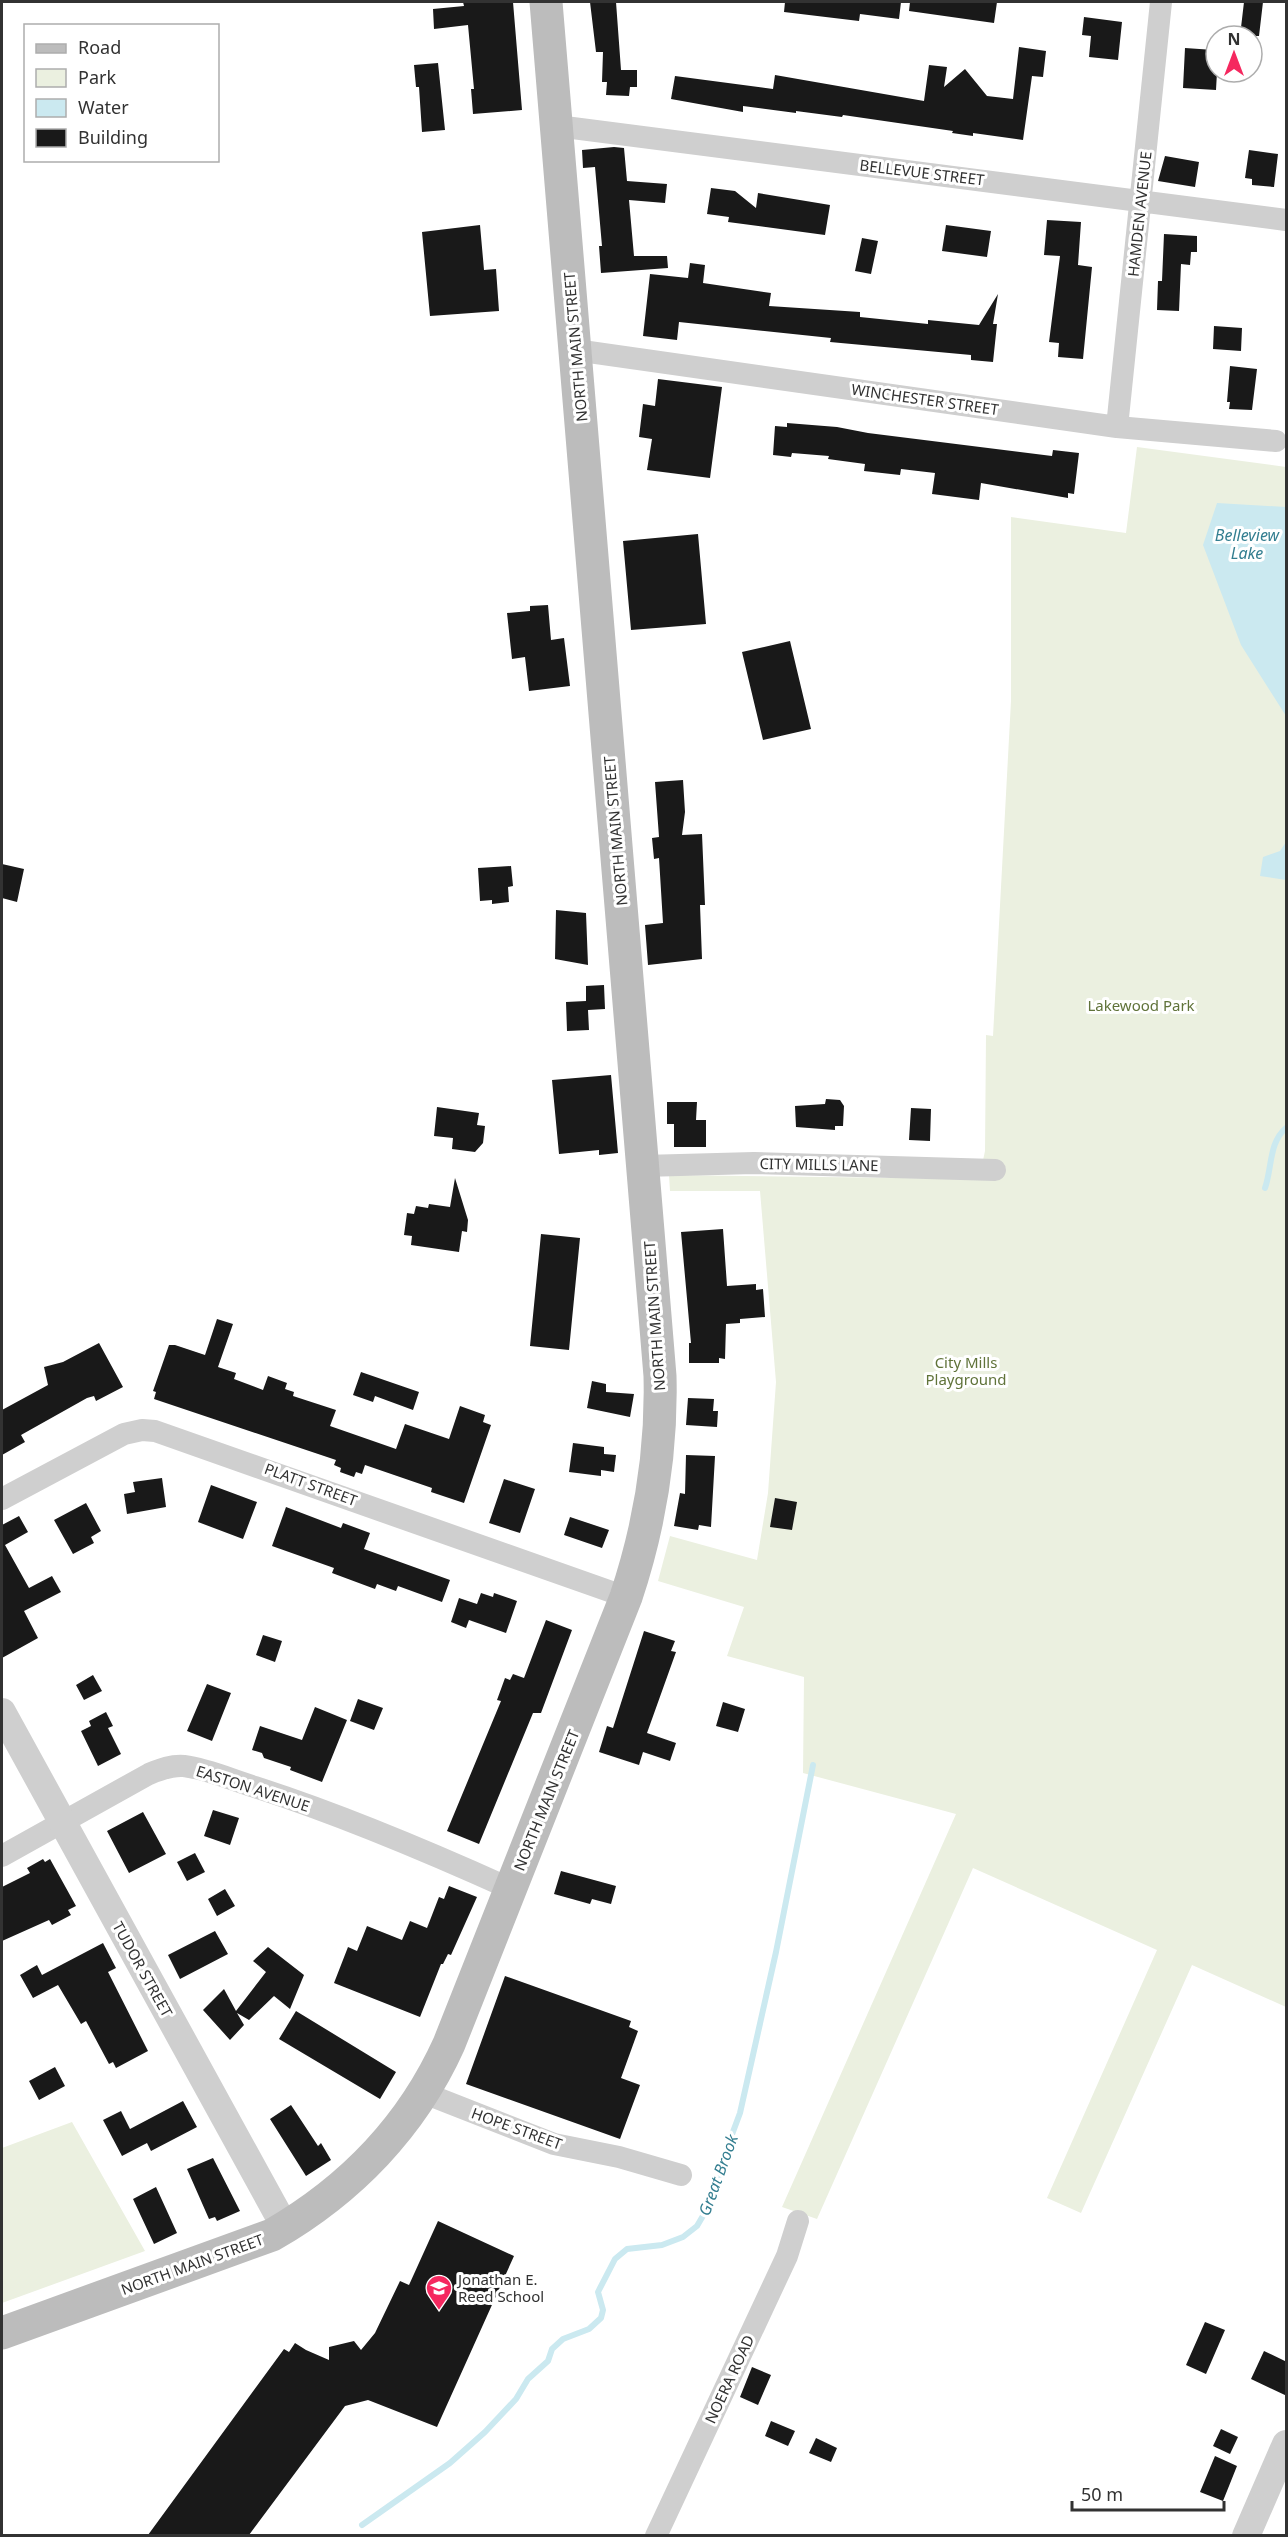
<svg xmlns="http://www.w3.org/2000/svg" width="1288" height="2537" font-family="'Noto Sans',sans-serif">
<rect width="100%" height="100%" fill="#fff"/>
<path fill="#ebf0e0" d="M 1137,447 L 1286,467 L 1286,2007 L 1192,1965 L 1081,2213 L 1047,2198 L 1157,1950 L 973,1868 L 817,2219 L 782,2207 L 956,1814 L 803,1773 L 804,1677 L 727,1656 L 744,1607 L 658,1581 L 670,1536 L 757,1560 L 768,1493 L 776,1382 L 760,1191 L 670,1191 L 669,1175 L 979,1179 L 985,1151 L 986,1035 L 993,1036 L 1011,701 L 1011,517 L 1126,533 Z
M 72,2122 L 145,2251 L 2,2303 L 2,2148 Z"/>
<path fill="#cbe9f0" d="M 1217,503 L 1286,507 L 1286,716 L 1241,645 L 1203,545 Z
M 1286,842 L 1286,880 L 1260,876 L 1263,857 L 1280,851 Z"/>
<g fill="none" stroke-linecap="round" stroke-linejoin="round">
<path stroke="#cbe9f0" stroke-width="6" d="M 1265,1188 C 1272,1168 1269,1142 1286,1128
M 362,2525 L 450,2463 L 485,2432 L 516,2399 L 528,2379 L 548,2361 L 552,2349 L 563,2339 L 589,2329 L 601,2318 L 603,2310 L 598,2292 L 615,2259 L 627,2249 L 662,2245 L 683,2237 L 697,2226 L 717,2192 L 724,2156 L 740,2113 L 776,1952 L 813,1765"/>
</g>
<path fill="#191919" d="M 463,2 L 513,2 L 522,110 L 473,114 L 471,89 L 474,89 L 468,25 L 434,29 L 433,9 L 464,6 Z
M 590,2 L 616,2 L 621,70 L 637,70 L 637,87 L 630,87 L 629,96 L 606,95 L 607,82 L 602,82 L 603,52 L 596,52 Z
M 785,2 L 901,2 L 899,19 L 860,14 L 859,21 L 784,12 Z
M 910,2 L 997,2 L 994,23 L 909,11 Z
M 1244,2 L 1263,2 L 1259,36 L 1240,36 Z
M 1084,17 L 1122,22 L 1118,60 L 1089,57 L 1091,36 L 1082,35 Z
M 1019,47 L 1046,51 L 1043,77 L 1032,76 L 1023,140 L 973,133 L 973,136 L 952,133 L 953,131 L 843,115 L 842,117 L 796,111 L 796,113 L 743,106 L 743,112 L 671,99 L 675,76 L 773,89 L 775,75 L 924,101 L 929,65 L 947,67 L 944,87 L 965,69 L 987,96 L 1013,99 Z
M 1185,48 L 1214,50 L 1213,72 L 1217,72 L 1216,90 L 1183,88 Z
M 438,63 L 445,130 L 422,132 L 419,87 L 416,87 L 414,65 Z
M 614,147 L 624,148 L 627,181 L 667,184 L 665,203 L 629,200 L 634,256 L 667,256 L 668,268 L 601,273 L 599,246 L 602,246 L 595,167 L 583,168 L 582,150 Z
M 1249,150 L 1278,154 L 1274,187 L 1252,185 L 1252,179 L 1245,178 Z
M 1165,156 L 1199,162 L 1195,187 L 1158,181 Z
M 711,188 L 735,191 L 756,208 L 758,193 L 830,205 L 825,235 L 728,222 L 729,217 L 707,214 Z
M 1047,220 L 1081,222 L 1078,265 L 1092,267 L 1083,359 L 1058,357 L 1059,343 L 1049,342 L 1060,256 L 1044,255 Z
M 480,225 L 484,270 L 496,269 L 499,311 L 430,316 L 422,232 Z
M 946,225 L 991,231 L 987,257 L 942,251 Z
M 1164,234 L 1197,236 L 1197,252 L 1191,252 L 1190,265 L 1181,264 L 1179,311 L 1157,310 L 1158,281 L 1162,281 Z
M 862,238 L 878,241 L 871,274 L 855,271 Z
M 690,263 L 705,265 L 703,283 L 771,293 L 769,306 L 860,312 L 860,317 L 928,324 L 928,320 L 979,325 L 998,294 L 993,324 L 997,324 L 993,362 L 971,360 L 971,355 L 830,342 L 831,338 L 679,322 L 677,340 L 643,336 L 650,274 L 688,278 Z
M 1214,326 L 1242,328 L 1241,351 L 1213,349 Z
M 1230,366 L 1257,369 L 1252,410 L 1229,409 L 1230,402 L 1227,402 Z
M 658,379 L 722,387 L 710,478 L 647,470 L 652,439 L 639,437 L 643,404 L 655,406 Z
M 787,423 L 837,427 L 868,433 L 1052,456 L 1053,450 L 1079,453 L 1074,494 L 1068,493 L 1068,498 L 981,483 L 979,500 L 932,494 L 935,473 L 901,469 L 900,475 L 864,471 L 865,464 L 828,459 L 829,456 L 792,453 L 791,457 L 773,455 L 775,426 L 787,427 Z
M 698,534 L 706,624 L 631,630 L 623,541 Z
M 548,605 L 551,640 L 564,638 L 570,686 L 529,691 L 525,657 L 512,659 L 507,613 L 530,611 L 530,606 Z
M 790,641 L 811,729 L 763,740 L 742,652 Z
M 683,780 L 685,812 L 682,835 L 702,834 L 705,905 L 700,905 L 702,959 L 648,965 L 645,925 L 663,923 L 659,858 L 654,859 L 652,838 L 659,837 L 655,782 Z
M 2,864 L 24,869 L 17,902 L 2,898 Z
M 511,866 L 513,886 L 508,887 L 509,902 L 492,904 L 492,900 L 480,901 L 478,868 Z
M 556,910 L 586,913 L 588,965 L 555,959 Z
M 604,985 L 605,1009 L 588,1010 L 589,1030 L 567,1031 L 566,1002 L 586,1001 L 586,986 Z
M 611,1075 L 618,1153 L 599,1155 L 599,1150 L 559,1154 L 552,1080 Z
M 826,1099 L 840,1100 L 844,1106 L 843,1126 L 835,1126 L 835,1130 L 796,1127 L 795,1106 L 825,1104 Z
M 667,1102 L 697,1102 L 696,1120 L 706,1120 L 706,1147 L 674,1147 L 674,1124 L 667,1124 Z
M 437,1107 L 479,1113 L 477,1125 L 485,1126 L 483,1143 L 475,1152 L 452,1149 L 453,1138 L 434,1136 Z
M 911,1108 L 931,1109 L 930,1141 L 909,1140 Z
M 455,1178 L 468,1220 L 467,1232 L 462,1231 L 459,1252 L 411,1245 L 412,1236 L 404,1235 L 407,1213 L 414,1214 L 416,1206 L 428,1208 L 429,1204 L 450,1207 Z
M 723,1229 L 727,1286 L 756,1284 L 756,1290 L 763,1289 L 765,1317 L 740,1319 L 740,1323 L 726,1324 L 725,1359 L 719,1358 L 719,1363 L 689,1363 L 689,1343 L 691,1343 L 681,1232 Z
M 541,1234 L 580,1238 L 569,1350 L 530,1346 Z
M 217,1319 L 233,1324 L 218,1367 L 236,1373 L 234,1379 L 263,1390 L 268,1376 L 287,1383 L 285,1389 L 294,1392 L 293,1396 L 336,1410 L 330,1426 L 396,1449 L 405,1424 L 449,1439 L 460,1406 L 485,1415 L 483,1422 L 491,1425 L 464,1503 L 431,1492 L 432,1488 L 365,1465 L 362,1474 L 356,1472 L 354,1477 L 340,1472 L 341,1468 L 334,1465 L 336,1460 L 154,1399 L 156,1392 L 153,1391 L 169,1345 L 175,1345 L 205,1355 Z
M 99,1343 L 123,1387 L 96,1401 L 94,1396 L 87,1398 L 21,1435 L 25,1442 L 2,1455 L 2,1410 L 48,1385 L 44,1367 L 63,1362 Z
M 361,1372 L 419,1392 L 413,1410 L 375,1396 L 373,1402 L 353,1395 Z
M 592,1381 L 606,1384 L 606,1392 L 634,1394 L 630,1417 L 587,1408 Z
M 688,1398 L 714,1399 L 713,1411 L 718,1411 L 717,1427 L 686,1425 Z
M 573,1443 L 604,1447 L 604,1454 L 616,1455 L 614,1472 L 601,1470 L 601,1476 L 569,1472 Z
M 686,1455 L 715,1456 L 711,1527 L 699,1525 L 698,1530 L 674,1526 L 680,1493 L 685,1494 Z
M 162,1478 L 166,1507 L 127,1514 L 124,1494 L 135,1492 L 133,1482 Z
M 504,1479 L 535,1489 L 520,1533 L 489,1523 Z
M 211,1485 L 257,1502 L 243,1539 L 198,1522 Z
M 775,1498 L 797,1502 L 792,1530 L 770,1527 Z
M 86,1503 L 101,1531 L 91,1537 L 94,1543 L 73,1554 L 54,1520 Z
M 286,1507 L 341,1528 L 343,1523 L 370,1533 L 364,1549 L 450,1580 L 442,1602 L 398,1586 L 396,1591 L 377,1584 L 375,1589 L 332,1573 L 334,1568 L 272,1546 Z
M 19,1516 L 28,1532 L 5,1545 L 29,1588 L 52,1576 L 61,1592 L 24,1611 L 38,1638 L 2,1658 L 2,1525 Z
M 570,1517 L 609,1530 L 602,1548 L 564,1535 Z
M 481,1593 L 493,1597 L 494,1593 L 517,1601 L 506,1633 L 469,1620 L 466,1628 L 451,1622 L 459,1598 L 477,1604 Z
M 546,1620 L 572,1630 L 541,1713 L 533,1713 L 479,1844 L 447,1831 L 501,1701 L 497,1700 L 505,1678 L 510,1680 L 513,1674 L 524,1678 Z
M 644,1631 L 675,1641 L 671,1651 L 676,1652 L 647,1733 L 676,1743 L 670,1761 L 643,1752 L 639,1765 L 599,1752 L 607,1726 L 613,1728 Z
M 263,1635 L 282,1641 L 275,1662 L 256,1655 Z
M 93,1675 L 102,1691 L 84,1700 L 76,1685 Z
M 207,1684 L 231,1693 L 212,1741 L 187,1731 Z
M 358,1699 L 383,1708 L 374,1730 L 350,1721 Z
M 723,1702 L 745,1709 L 738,1732 L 716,1726 Z
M 315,1707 L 347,1720 L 322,1782 L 290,1770 L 291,1767 L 264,1758 L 262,1753 L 252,1750 L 260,1726 L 302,1740 Z
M 106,1712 L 113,1726 L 108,1728 L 121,1754 L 98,1766 L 81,1731 L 91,1726 L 89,1721 Z
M 213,1810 L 239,1818 L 230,1845 L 204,1836 Z
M 143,1812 L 166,1854 L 129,1873 L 107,1831 Z
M 195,1853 L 205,1872 L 187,1881 L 177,1862 Z
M 43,1859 L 45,1862 L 50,1859 L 76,1906 L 68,1910 L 71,1915 L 52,1925 L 49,1920 L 2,1941 L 2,1887 L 30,1873 L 27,1868 Z
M 561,1871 L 616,1886 L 611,1904 L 592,1899 L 590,1904 L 554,1894 Z
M 449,1886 L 477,1897 L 451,1955 L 448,1954 L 443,1964 L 441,1964 L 420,2017 L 334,1983 L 348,1947 L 357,1951 L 367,1926 L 402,1940 L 410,1921 L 427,1928 L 439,1897 L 444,1899 Z
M 225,1889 L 235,1906 L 217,1916 L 208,1899 Z
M 215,1931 L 228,1954 L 180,1979 L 168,1955 Z
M 103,1943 L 116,1968 L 108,1972 L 148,2051 L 116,2068 L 113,2062 L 109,2064 L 86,2021 L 81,2024 L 58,1985 L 33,1998 L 20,1975 L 37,1965 L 42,1975 Z
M 268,1947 L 304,1975 L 290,2009 L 274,1996 L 249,2020 L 237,2013 L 244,2025 L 230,2040 L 203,2010 L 224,1989 L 236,2011 L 266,1972 L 253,1961 Z
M 505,1976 L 631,2021 L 629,2027 L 638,2031 L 621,2078 L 640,2085 L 620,2139 L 466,2084 Z
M 296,2011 L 396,2072 L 380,2099 L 279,2039 Z
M 55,2067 L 65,2086 L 39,2100 L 29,2081 Z
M 183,2101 L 197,2127 L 151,2151 L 147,2143 L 122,2156 L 103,2120 L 121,2111 L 130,2129 Z
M 291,2105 L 318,2146 L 321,2143 L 331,2160 L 306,2176 L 270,2119 Z
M 213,2158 L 240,2211 L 217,2221 L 215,2217 L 209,2219 L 187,2169 Z
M 156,2187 L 177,2233 L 154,2244 L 133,2199 Z
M 438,2221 L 514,2256 L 437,2427 L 368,2400 L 345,2406 L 249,2535 L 148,2535 L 284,2349 L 289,2352 L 295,2343 L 306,2350 L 329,2360 L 329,2347 L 354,2341 L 361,2350 L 375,2333 L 400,2281 L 409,2285 Z
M 1205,2322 L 1225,2330 L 1206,2374 L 1186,2365 Z
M 1264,2351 L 1287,2362 L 1287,2396 L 1251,2379 Z
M 752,2367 L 771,2375 L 758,2405 L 740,2397 Z
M 771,2421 L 795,2431 L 788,2446 L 765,2436 Z
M 1221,2429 L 1238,2437 L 1230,2454 L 1213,2446 Z
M 816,2438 L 837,2448 L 831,2462 L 809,2453 Z
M 1215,2456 L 1237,2466 L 1223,2501 L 1200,2492 Z"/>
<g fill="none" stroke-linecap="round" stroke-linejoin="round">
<path stroke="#cfcfcf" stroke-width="22" d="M 557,126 L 1286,220
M 575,350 L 1117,427 L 1276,441
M 1117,427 L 1161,2
M 643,1166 L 754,1163 L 995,1170
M 2,1499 L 124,1434 L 142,1430 L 155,1431 L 626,1597
M 2,1856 L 149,1774 C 161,1769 172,1765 184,1766 C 208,1769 232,1780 255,1787 C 342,1815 427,1851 511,1889
M 424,2093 L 554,2144 L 619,2157 L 681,2175
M 656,2536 L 787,2256 L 798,2221"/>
<path stroke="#cfcfcf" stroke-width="28" d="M 2,1712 L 285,2227
M 1246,2536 L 1286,2444"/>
<path stroke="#bcbcbc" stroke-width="33" d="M 2,2333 L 272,2235 C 350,2190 412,2126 449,2044 L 626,1597 C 650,1525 662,1452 660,1376 L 546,2"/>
</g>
<defs>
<g id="school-pin" transform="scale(1.35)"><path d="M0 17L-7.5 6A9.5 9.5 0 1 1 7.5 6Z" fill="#f5285f" stroke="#fff"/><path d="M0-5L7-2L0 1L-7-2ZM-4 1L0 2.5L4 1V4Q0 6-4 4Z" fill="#fff"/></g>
</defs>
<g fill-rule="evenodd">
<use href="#school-pin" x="439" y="2288"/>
</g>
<g text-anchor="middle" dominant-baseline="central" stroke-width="6" stroke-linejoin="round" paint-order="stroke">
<g font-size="15" fill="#323232" stroke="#fff">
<text transform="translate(922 172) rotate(7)">BELLEVUE STREET</text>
<text transform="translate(1139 214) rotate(-84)">HAMDEN AVENUE</text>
<text transform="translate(575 347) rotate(-95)">NORTH MAIN STREET</text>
<text transform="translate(925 399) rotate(8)">WINCHESTER STREET</text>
<text transform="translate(615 831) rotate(-95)">NORTH MAIN STREET</text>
<text transform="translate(819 1164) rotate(1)">CITY MILLS LANE</text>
<text transform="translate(654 1316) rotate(-94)">NORTH MAIN STREET</text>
<text transform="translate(311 1484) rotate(20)">PLATT STREET</text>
<text transform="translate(253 1788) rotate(18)">EASTON AVENUE</text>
<text transform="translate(546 1800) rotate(-68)">NORTH MAIN STREET</text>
<text transform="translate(143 1969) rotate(61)">TUDOR STREET</text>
<text transform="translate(517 2128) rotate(20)">HOPE STREET</text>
<text transform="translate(192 2264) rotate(-20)">NORTH MAIN STREET</text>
<text transform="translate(729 2379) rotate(-65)">NOERA ROAD</text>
</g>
<g font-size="15" fill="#60733a" stroke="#fff">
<text x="1141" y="1005">Lakewood Park</text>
<text x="966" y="1362">City Mills<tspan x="966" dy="17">Playground</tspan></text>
</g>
<g font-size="15" fill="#323232" stroke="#fff" text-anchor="start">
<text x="458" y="2279">Jonathan E.<tspan x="458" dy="17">Reed School</tspan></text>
</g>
<g font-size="16" font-style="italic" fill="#337e90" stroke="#fff">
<text x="1247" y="535">Belleview<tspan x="1247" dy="18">Lake</tspan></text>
<text transform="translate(718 2175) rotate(-70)">Great Brook</text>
</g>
</g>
<rect width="1288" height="2537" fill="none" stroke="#323232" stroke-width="6"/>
<rect x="24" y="24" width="195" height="138" fill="#ffffff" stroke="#adadad" stroke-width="1.5"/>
<rect x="36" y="44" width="30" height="9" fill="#bcbcbc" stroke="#adadad" stroke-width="1.5"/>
<text x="78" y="54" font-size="18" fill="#323232">Road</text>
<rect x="36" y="69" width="30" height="18" fill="#ebf0e0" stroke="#adadad" stroke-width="1.5"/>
<text x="78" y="84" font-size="18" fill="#323232">Park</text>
<rect x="36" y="99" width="30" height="18" fill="#cbe9f0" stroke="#adadad" stroke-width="1.5"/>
<text x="78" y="114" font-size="18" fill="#323232">Water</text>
<rect x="36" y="129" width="30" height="18" fill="#191919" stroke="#adadad" stroke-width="1.5"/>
<text x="78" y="144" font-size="18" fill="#323232">Building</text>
<g transform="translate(1234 54)"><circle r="28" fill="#ffffff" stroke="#adadad" stroke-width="1.5"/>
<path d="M0-4.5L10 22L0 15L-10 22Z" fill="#f5285f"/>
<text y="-9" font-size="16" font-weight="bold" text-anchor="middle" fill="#323232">N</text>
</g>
<path d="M1072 2501v9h152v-9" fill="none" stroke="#323232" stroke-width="3"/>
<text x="1081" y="2501" font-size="18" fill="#323232" stroke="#ffffff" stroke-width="4.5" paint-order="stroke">50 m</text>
</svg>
